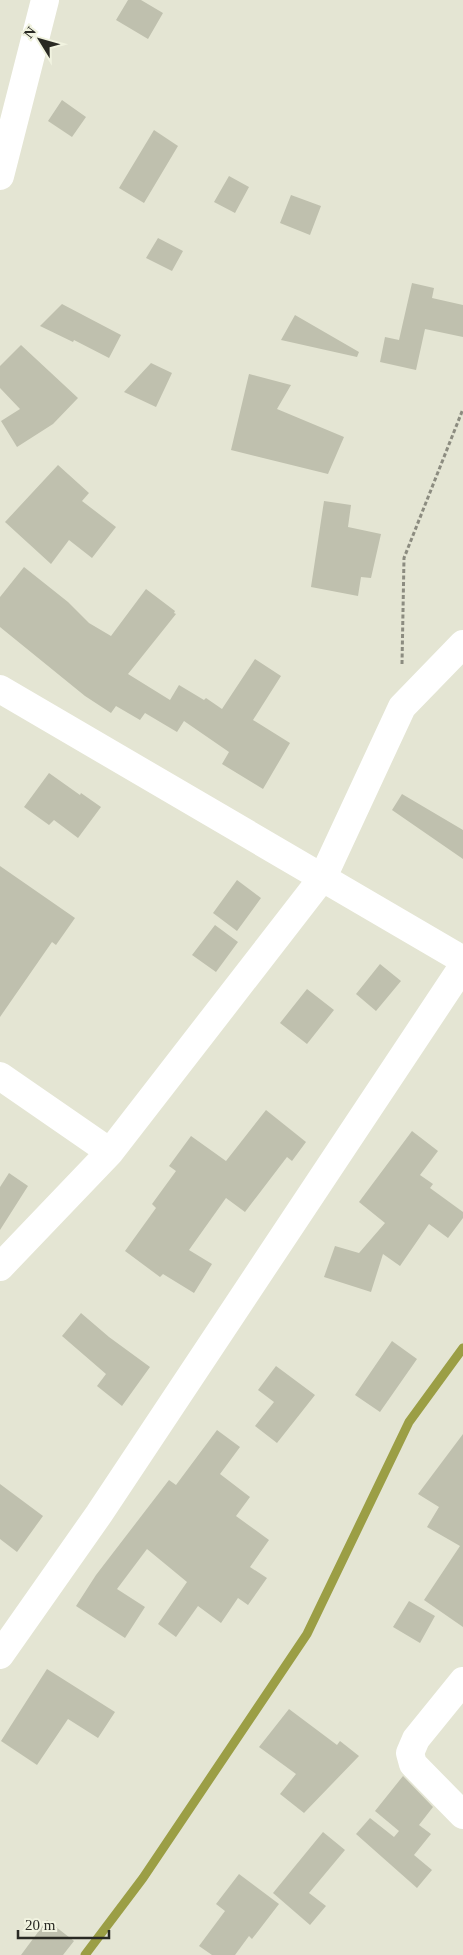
<svg xmlns="http://www.w3.org/2000/svg" width="463" height="1955" font-family="Georgia,serif">
<rect width="100%" height="100%" fill="#e4e5d3"/>
<g fill="none" stroke-linecap="round" stroke-linejoin="round">
<path stroke="#9b9e45" stroke-width="9" d="M 85,1955 L 143,1878 L 307,1634 L 409,1422 L 463,1348"/>
</g>
<path fill="#bfc0ae" d="M 128,0 L 141,0 L 163,13 L 148,39 L 116,20 Z
M 62,100 L 86,117 L 72,137 L 48,121 Z
M 154,130 L 178,146 L 144,203 L 119,188 Z
M 229,176 L 249,187 L 235,213 L 214,202 Z
M 291,195 L 321,206 L 310,235 L 280,223 Z
M 158,238 L 183,251 L 172,271 L 146,258 Z
M 412,283 L 434,288 L 432,298 L 463,305 L 463,337 L 425,329 L 416,370 L 380,362 L 385,337 L 399,340 Z
M 62,304 L 121,335 L 109,358 L 74,340 L 73,342 L 40,326 Z
M 295,315 L 359,352 L 357,357 L 281,340 Z
M 21,345 L 78,398 L 53,424 L 17,447 L 1,421 L 20,409 L 0,388 L 0,366 Z
M 151,363 L 172,373 L 156,407 L 124,392 Z
M 249,374 L 291,385 L 277,409 L 344,437 L 328,474 L 231,450 Z
M 58,465 L 89,493 L 82,501 L 116,527 L 92,558 L 69,540 L 51,564 L 5,522 Z
M 324,501 L 351,505 L 348,527 L 381,534 L 371,578 L 361,577 L 358,596 L 311,587 Z
M 24,567 L 68,602 L 89,623 L 111,636 L 146,589 L 175,611 L 174,613 L 176,614 L 128,674 L 170,700 L 179,685 L 204,700 L 206,698 L 222,709 L 255,659 L 281,676 L 253,720 L 290,743 L 263,789 L 222,764 L 229,752 L 184,721 L 177,732 L 145,713 L 140,720 L 116,706 L 111,713 L 85,696 L 0,627 L 0,597 Z
M 49,773 L 80,795 L 81,793 L 101,807 L 78,838 L 54,820 L 49,825 L 24,807 Z
M 402,794 L 463,830 L 463,859 L 392,810 Z
M 0,866 L 75,918 L 56,945 L 52,942 L 0,1017 Z
M 237,880 L 261,898 L 237,931 L 213,913 Z
M 215,925 L 238,942 L 216,972 L 192,955 Z
M 380,964 L 401,981 L 376,1011 L 356,994 Z
M 307,989 L 334,1010 L 307,1044 L 280,1023 Z
M 266,1110 L 306,1142 L 292,1161 L 287,1157 L 245,1212 L 226,1198 L 189,1250 L 212,1264 L 194,1293 L 163,1274 L 160,1277 L 125,1251 L 156,1208 L 152,1204 L 176,1171 L 169,1166 L 191,1136 L 226,1161 Z
M 412,1131 L 438,1151 L 420,1175 L 433,1184 L 430,1188 L 463,1212 L 463,1218 L 448,1238 L 429,1224 L 400,1266 L 383,1254 L 371,1292 L 324,1277 L 335,1246 L 359,1253 L 385,1223 L 359,1202 Z
M 9,1173 L 28,1186 L 0,1230 L 0,1187 Z
M 81,1313 L 109,1337 L 150,1367 L 122,1406 L 97,1386 L 106,1374 L 62,1336 Z
M 392,1341 L 417,1359 L 380,1412 L 355,1395 Z
M 276,1366 L 315,1395 L 277,1443 L 255,1426 L 274,1402 L 258,1390 Z
M 217,1430 L 240,1447 L 220,1474 L 250,1497 L 236,1516 L 269,1540 L 250,1567 L 267,1578 L 248,1605 L 238,1598 L 221,1623 L 198,1606 L 176,1637 L 158,1624 L 187,1582 L 147,1549 L 117,1589 L 145,1607 L 125,1638 L 76,1606 L 96,1575 L 169,1480 L 176,1485 Z
M 463,1434 L 463,1627 L 424,1600 L 460,1546 L 427,1527 L 439,1507 L 418,1494 Z
M 0,1484 L 43,1516 L 17,1552 L 0,1539 Z
M 409,1601 L 435,1616 L 420,1643 L 393,1627 Z
M 47,1669 L 115,1712 L 98,1738 L 68,1719 L 37,1765 L 1,1741 Z
M 289,1709 L 337,1745 L 340,1741 L 359,1756 L 304,1813 L 280,1794 L 296,1774 L 259,1747 Z
M 403,1776 L 433,1807 L 419,1825 L 431,1834 L 414,1855 L 432,1870 L 417,1888 L 356,1834 L 370,1818 L 394,1837 L 399,1831 L 375,1811 Z
M 323,1832 L 345,1850 L 309,1893 L 326,1906 L 310,1925 L 273,1893 Z
M 239,1874 L 279,1904 L 252,1939 L 249,1936 L 235,1955 L 212,1955 L 199,1946 L 225,1911 L 216,1904 Z
M 47,1920 L 74,1941 L 63,1955 L 21,1955 Z"/>
<g fill="none" stroke-linecap="round" stroke-linejoin="round">
<path stroke="#8c8c80" stroke-width="3" stroke-dasharray="4 2.5" stroke-linecap="butt" d="M 402,664 L 404,558 L 463,409"/>
<path stroke="#fff" stroke-width="28" d="M 0,176 L 45,0
M 0,689 L 463,960
M 0,1076 L 110,1152
M 0,1267 L 110,1152 L 323,877 L 402,707 L 463,644
M 0,1655 L 99,1514 L 463,966
M 463,1681 L 416,1739 L 410,1753 L 413,1764 L 463,1815"/>
</g>
<g transform="translate(40 40) rotate(307)" stroke="#f1f3e0" stroke-width="4" paint-order="stroke">
<path d="M0-4L9 19L0 12L-9 19Z" fill="#292923"/>
<text y="-8" font-size="14" font-weight="bold" text-anchor="middle" fill="#292923">N</text>
</g>
<path d="M18 1930v8h91v-8" fill="none" stroke="#292923" stroke-width="2.5"/>
<text x="25" y="1930" font-size="15" fill="#292923" stroke="#f1f3e0" stroke-width="4" paint-order="stroke">20 m</text>
</svg>
